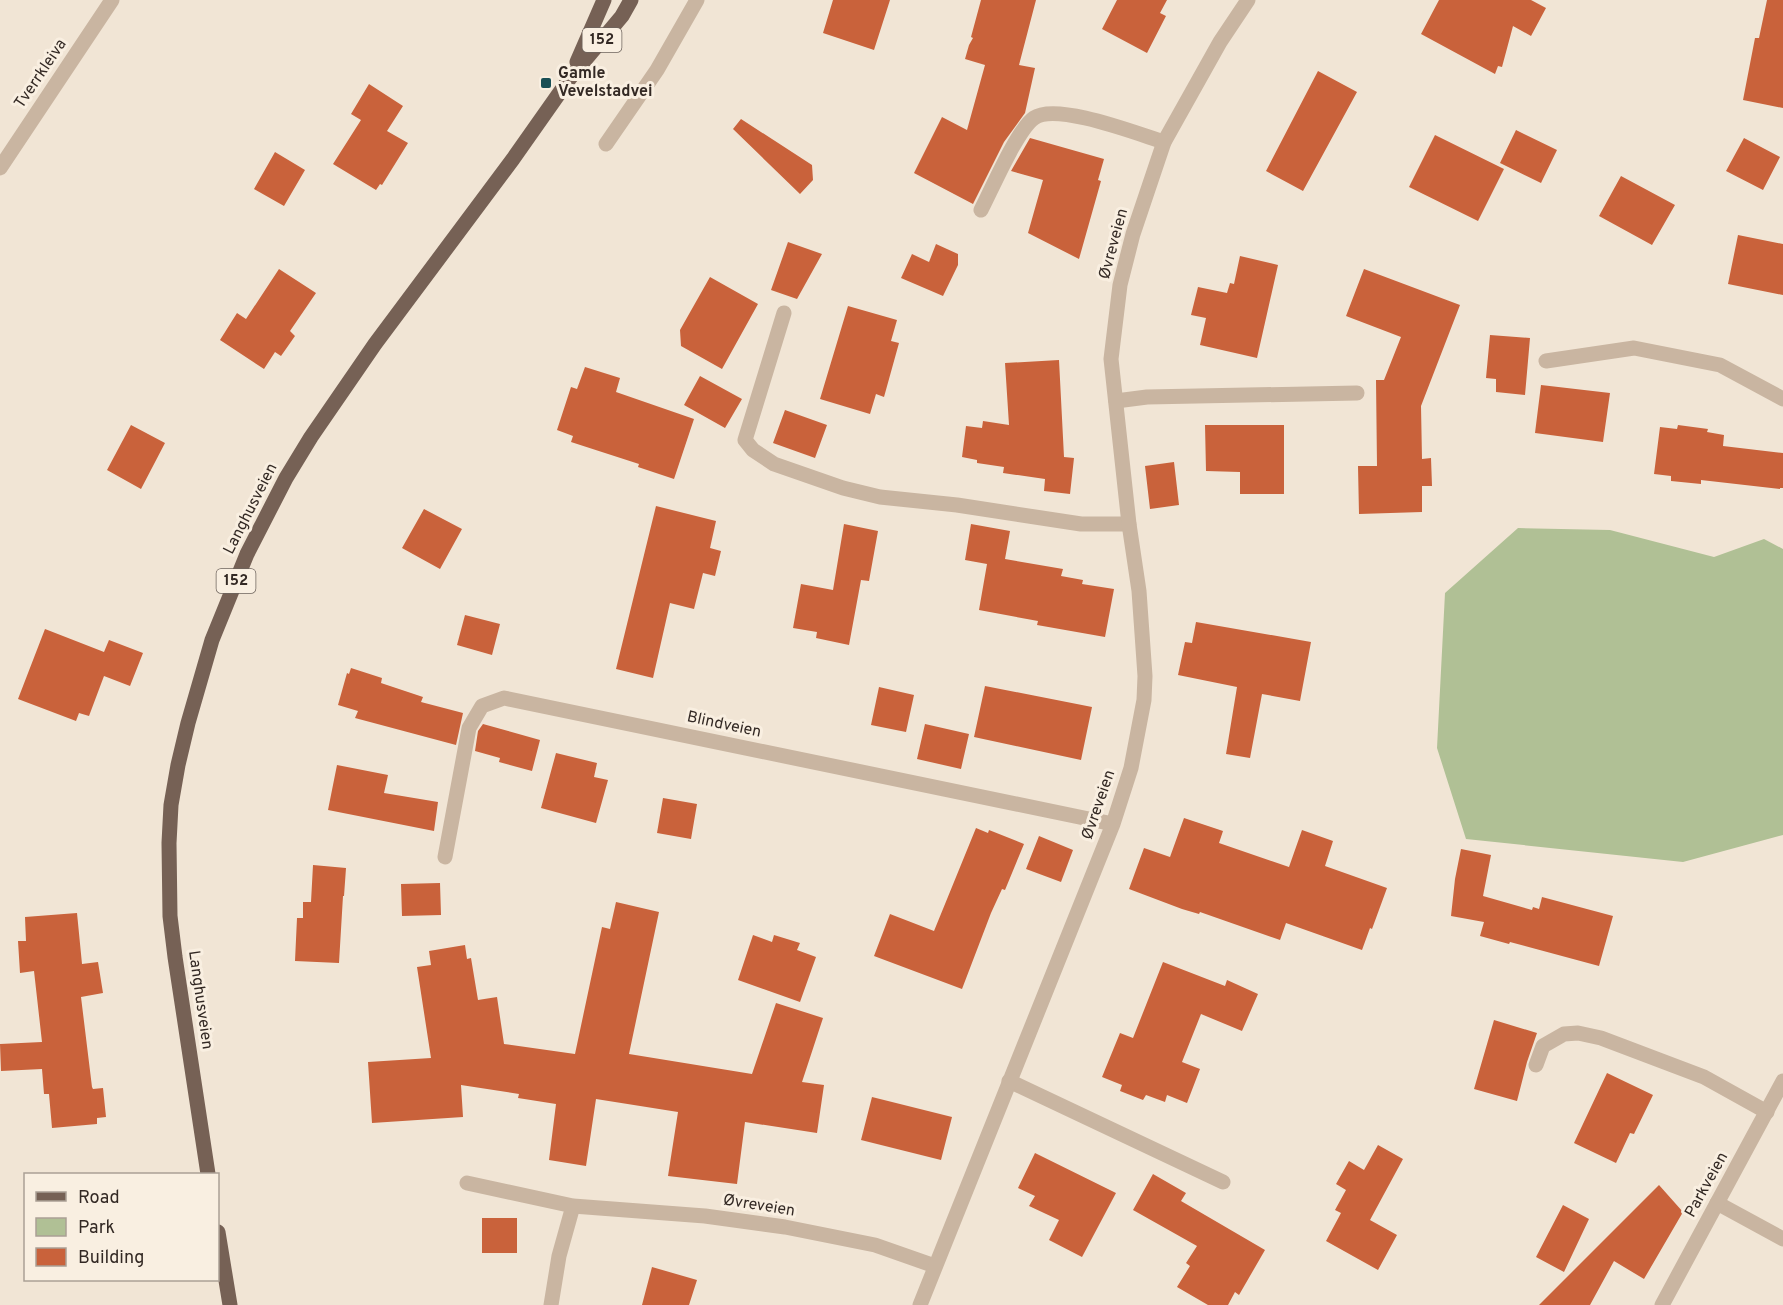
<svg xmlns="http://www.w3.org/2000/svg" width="1783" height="1305" font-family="Overpass,sans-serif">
<rect width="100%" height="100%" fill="#f1e5d5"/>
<path fill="#b0c095" d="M 1518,528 L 1610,530 L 1714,557 L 1764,539 L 1783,549 L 1783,835 L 1683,862 L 1466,839 L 1437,748 L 1445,593 Z"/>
<path fill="#c9623b" d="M 833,0 L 890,0 L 874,50 L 823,33 Z
M 981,0 L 1036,0 L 1019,65 L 1035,68 L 1025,113 L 1004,142 L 973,204 L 914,173 L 942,117 L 967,130 L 985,65 L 965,59 L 969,45 L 973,38 L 971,37 Z
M 1117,0 L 1167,0 L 1160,13 L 1166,16 L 1147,53 L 1102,29 Z
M 1439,0 L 1531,0 L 1546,8 L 1531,36 L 1513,26 L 1502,67 L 1498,66 L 1495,74 L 1421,34 Z
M 1767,0 L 1783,0 L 1783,108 L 1743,100 L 1755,38 L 1759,38 Z
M 1318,71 L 1357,92 L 1303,191 L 1266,171 Z
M 369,84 L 403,106 L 387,131 L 408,143 L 382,185 L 380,184 L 376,190 L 333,164 L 361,120 L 351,114 Z
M 741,119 L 812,165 L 813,180 L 800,194 L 733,129 Z
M 1516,130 L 1557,150 L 1541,183 L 1500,163 Z
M 1435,135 L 1504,169 L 1478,221 L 1409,187 Z
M 1030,138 L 1104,159 L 1098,180 L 1101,181 L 1079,259 L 1028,233 L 1043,180 L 1011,171 Z
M 1744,138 L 1780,157 L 1763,190 L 1726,171 Z
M 275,152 L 305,170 L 284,206 L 254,189 Z
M 1621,176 L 1675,205 L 1652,245 L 1599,216 Z
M 1738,235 L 1783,244 L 1783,295 L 1728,284 Z
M 788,242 L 822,254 L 797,299 L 771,290 Z
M 936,244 L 958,254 L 958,265 L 943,296 L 901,278 L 912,254 L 929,262 Z
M 1240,256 L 1278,265 L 1257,358 L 1200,345 L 1206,318 L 1191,315 L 1198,287 L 1227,293 L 1230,283 L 1234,284 Z
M 279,269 L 316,293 L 290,331 L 295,336 L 281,356 L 275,352 L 264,369 L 220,340 L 237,313 L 246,319 Z
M 1364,269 L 1460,305 L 1421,406 L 1422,459 L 1431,458 L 1432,486 L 1422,486 L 1422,512 L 1359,514 L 1358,466 L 1377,466 L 1376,380 L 1384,380 L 1401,337 L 1346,316 Z
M 710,277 L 758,304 L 722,369 L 681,346 L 680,330 Z
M 848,306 L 897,320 L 891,341 L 899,343 L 884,397 L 876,394 L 870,414 L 820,399 Z
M 1490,335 L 1530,338 L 1525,395 L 1496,392 L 1496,379 L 1486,378 Z
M 1059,360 L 1064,457 L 1074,458 L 1070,494 L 1044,491 L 1045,479 L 1003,473 L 1004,467 L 977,463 L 977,460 L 962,457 L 966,426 L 982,428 L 983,421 L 1009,425 L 1005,363 Z
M 585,367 L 620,378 L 616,392 L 694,419 L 674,479 L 638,467 L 639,464 L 571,442 L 573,436 L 557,430 L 571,387 L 577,389 Z
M 700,376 L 742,399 L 725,428 L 684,405 Z
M 1541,385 L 1610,393 L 1603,442 L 1535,433 Z
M 785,410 L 827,425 L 815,458 L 773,443 Z
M 131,425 L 165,443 L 141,489 L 107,470 Z
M 1205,425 L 1284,425 L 1284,494 L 1240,494 L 1240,472 L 1206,471 Z
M 1678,425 L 1708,429 L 1707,432 L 1724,435 L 1723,446 L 1783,453 L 1783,488 L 1780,488 L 1780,489 L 1701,480 L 1701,484 L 1671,481 L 1671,476 L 1654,474 L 1660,427 L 1677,429 Z
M 1174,462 L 1179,505 L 1150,509 L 1145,466 Z
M 656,506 L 716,521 L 710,548 L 721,551 L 715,576 L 703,573 L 694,609 L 670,603 L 653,678 L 616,669 Z
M 424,509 L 462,529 L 440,569 L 402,548 Z
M 844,524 L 878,531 L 869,581 L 861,580 L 849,645 L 816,638 L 817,632 L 793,628 L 801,584 L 833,590 Z
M 971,524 L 1010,531 L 1005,559 L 1063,569 L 1061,576 L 1083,580 L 1082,584 L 1114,589 L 1105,637 L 1037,625 L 1038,621 L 979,610 L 987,564 L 965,560 Z
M 465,615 L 500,624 L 492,655 L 457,645 Z
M 1196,622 L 1311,642 L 1300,701 L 1262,694 L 1250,758 L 1226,754 L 1237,687 L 1178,675 L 1185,642 L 1192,643 Z
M 45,629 L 104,652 L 109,640 L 143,653 L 130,686 L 104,676 L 89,716 L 79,713 L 76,721 L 18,699 Z
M 351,668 L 382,678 L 381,683 L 423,697 L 421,702 L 463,713 L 456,745 L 355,718 L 358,711 L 338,705 L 347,673 L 349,674 Z
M 985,686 L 1092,707 L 1081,760 L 974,737 Z
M 879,687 L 914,695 L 906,732 L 871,725 Z
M 483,724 L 540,740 L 532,771 L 499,762 L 500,758 L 475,751 L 478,731 Z
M 925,724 L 969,734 L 961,769 L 917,759 Z
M 556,753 L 597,763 L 594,777 L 608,780 L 596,823 L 541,808 Z
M 337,765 L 388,775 L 384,793 L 438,802 L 434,831 L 328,810 Z
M 663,798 L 697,804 L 691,839 L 657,833 Z
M 1184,818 L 1223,831 L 1219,843 L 1289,867 L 1302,830 L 1333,841 L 1325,866 L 1387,888 L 1372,929 L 1370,928 L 1362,950 L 1286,923 L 1280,940 L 1200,912 L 1199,914 L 1182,909 L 1129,889 L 1144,848 L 1170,857 Z
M 976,828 L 988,833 L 989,830 L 1024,844 L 1005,890 L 1002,889 L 991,913 L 962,989 L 874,956 L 890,914 L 934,931 Z
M 1039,836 L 1073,850 L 1061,882 L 1026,869 Z
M 1461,849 L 1491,855 L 1483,896 L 1532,910 L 1533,907 L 1539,909 L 1542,897 L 1613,916 L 1599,966 L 1510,942 L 1509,944 L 1480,936 L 1484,922 L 1451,916 L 1455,879 Z
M 313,865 L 346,868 L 344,896 L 343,896 L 339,963 L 295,961 L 297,918 L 303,918 L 303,902 L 311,902 Z
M 440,883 L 441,915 L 402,916 L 401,884 Z
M 616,902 L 659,912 L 629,1054 L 752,1074 L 776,1003 L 823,1018 L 802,1082 L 824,1085 L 817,1133 L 745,1122 L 737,1184 L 668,1176 L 678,1112 L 596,1099 L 586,1166 L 549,1160 L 556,1104 L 518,1098 L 519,1094 L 461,1085 L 463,1117 L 372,1123 L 368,1062 L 431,1058 L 417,967 L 431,965 L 429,951 L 465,945 L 467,959 L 471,958 L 478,1000 L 497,997 L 504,1044 L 575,1054 L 602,927 L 610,929 Z
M 77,913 L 82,964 L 98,962 L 103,993 L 81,997 L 92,1087 L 93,1089 L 103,1088 L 106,1117 L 97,1118 L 97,1124 L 52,1128 L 49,1094 L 44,1094 L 42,1069 L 1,1071 L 0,1044 L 42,1042 L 34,971 L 20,973 L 18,941 L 26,941 L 25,917 Z
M 753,935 L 772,942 L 774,935 L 800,943 L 797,950 L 816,957 L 800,1002 L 738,980 Z
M 1163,962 L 1225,986 L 1227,980 L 1258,994 L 1242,1031 L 1201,1014 L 1182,1062 L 1200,1069 L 1187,1103 L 1167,1095 L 1165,1102 L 1146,1095 L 1143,1100 L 1120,1091 L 1122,1085 L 1102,1077 L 1120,1033 L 1133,1038 Z
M 1494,1020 L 1537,1033 L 1527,1062 L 1517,1101 L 1474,1089 Z
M 1607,1073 L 1653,1095 L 1634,1134 L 1630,1133 L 1616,1163 L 1574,1143 Z
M 872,1097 L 952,1117 L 941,1160 L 861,1140 Z
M 1378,1145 L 1403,1159 L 1370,1220 L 1397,1235 L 1378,1270 L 1326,1241 L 1341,1213 L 1335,1210 L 1346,1190 L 1336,1184 L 1349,1161 L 1364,1170 Z
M 1035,1153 L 1116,1193 L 1082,1257 L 1049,1240 L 1059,1220 L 1029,1206 L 1035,1196 L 1018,1188 Z
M 1153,1174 L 1186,1193 L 1181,1201 L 1265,1250 L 1239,1295 L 1235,1292 L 1228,1305 L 1208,1305 L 1177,1287 L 1190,1266 L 1186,1263 L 1197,1246 L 1133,1210 Z
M 1659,1185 L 1683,1212 L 1644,1279 L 1614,1261 L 1590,1305 L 1539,1305 Z
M 1563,1205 L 1589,1219 L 1564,1272 L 1536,1257 Z
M 482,1218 L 517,1218 L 517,1253 L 482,1253 Z
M 652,1267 L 697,1280 L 689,1305 L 642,1305 Z"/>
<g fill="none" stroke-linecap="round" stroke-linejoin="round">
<path stroke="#c9b5a1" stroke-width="15" d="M 606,144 L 657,70 L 697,0
M 981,210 C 992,189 1017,130 1034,118 C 1056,102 1138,134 1164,142
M 784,313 L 745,440 L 753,450 L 774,464 L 843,488 L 880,497 L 957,505 L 1081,524 L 1129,524
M 1546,361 L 1634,348 L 1720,365 L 1783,399
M 1116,401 L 1147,397 L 1357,393
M 1536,1065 L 1543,1046 L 1564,1034 L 1578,1033 L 1601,1038 L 1704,1077 L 1767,1112
M 1009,1081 L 1223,1182
M 467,1183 L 573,1206 L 705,1216 L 785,1227 L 875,1245 L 935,1266
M 1717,1203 L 1783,1239
M 551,1305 L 559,1256 L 573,1206"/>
<path stroke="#c9b5a1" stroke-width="15" d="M 0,168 L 112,0
M 445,857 L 469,728 L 482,706 L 504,698 L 1113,824
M 920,1305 L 1113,824 L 1131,768 L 1144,700 L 1145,676 L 1139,591 L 1129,524 L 1111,359 L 1120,285 L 1133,234 L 1164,142 L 1220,42 L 1248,0
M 1662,1305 L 1783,1081"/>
<path stroke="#766155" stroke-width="15" d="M 577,62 L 604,0
M 208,1174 L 175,957 L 170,916 L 169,843 L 171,805 L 178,765 L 188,723 L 212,640 L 247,554 L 286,478 L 311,437 L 375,344 L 513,159 L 570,78 L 622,16 L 631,0
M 218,1232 L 230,1305"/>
</g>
<rect fill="#194f55" stroke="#f9efe1" stroke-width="2" x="540" y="77" width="12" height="12" rx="3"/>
<g text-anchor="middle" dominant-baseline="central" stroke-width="6" stroke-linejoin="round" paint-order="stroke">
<g fill="#f9efe1" stroke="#6e645d" stroke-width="1.5">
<rect x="582.5" y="28" width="39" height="24" rx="4.5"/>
<rect x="216.5" y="569" width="39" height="24" rx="4.5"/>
</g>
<g font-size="15" font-weight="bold" fill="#332924">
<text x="602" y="40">152</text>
<text x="236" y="581">152</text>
</g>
<g font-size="16" fill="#332924" stroke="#f9efe1">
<text transform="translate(41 74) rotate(-56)">Tverrkleiva</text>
<text transform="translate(1114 244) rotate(-75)">Øvreveien</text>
<text transform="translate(251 509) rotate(-63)">Langhusveien</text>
<text transform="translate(724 725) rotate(12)">Blindveien</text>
<text transform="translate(1099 805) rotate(-71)">Øvreveien</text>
<text transform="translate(200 1000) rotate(82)">Langhusveien</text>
<text transform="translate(1707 1185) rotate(-61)">Parkveien</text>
<text transform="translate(759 1206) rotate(9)">Øvreveien</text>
</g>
<g font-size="16" font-weight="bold" fill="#332924" stroke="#f9efe1" text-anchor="start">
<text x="558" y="74">Gamle<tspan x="558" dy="18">Vevelstadvei</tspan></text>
</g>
</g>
<rect x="24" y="1173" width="195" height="108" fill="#f9efe1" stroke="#aaa095" stroke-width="1.5"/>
<rect x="36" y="1192" width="30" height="9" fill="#766155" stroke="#aaa095" stroke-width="1.5"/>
<text x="78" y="1203" font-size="18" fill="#332924">Road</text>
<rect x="36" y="1218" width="30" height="18" fill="#b0c095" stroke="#aaa095" stroke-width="1.5"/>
<text x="78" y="1233" font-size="18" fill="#332924">Park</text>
<rect x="36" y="1248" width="30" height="18" fill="#c9623b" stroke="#aaa095" stroke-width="1.5"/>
<text x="78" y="1263" font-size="18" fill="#332924">Building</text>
</svg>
